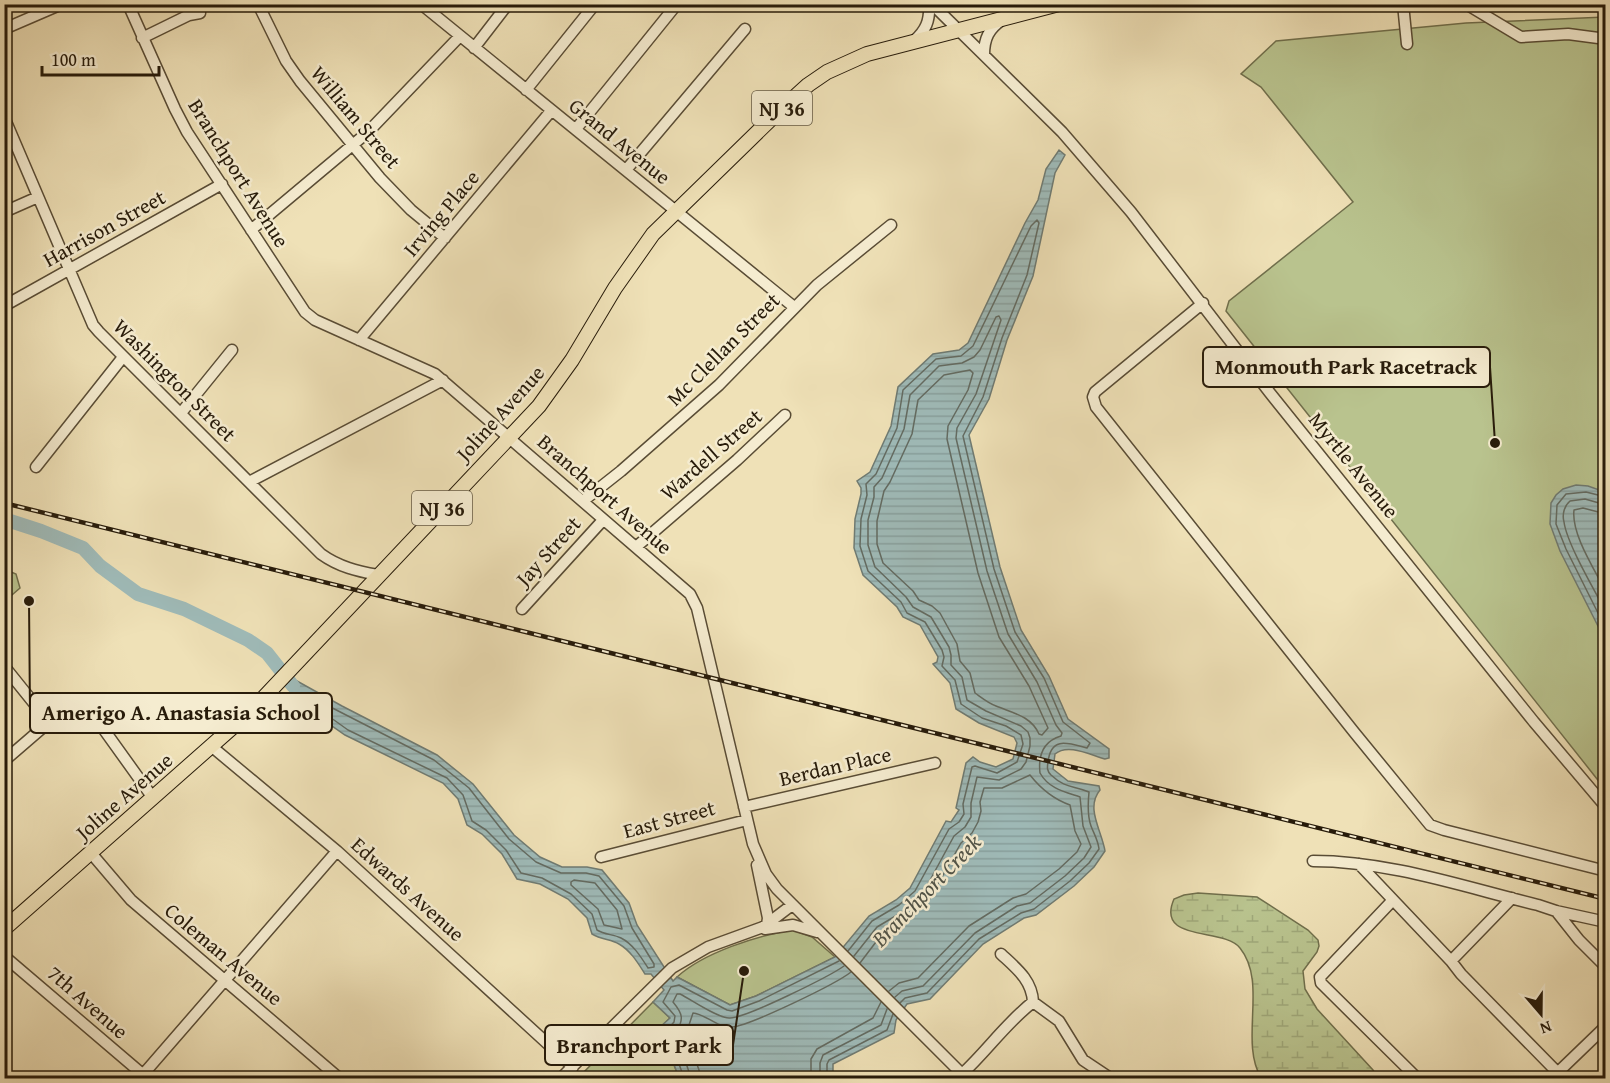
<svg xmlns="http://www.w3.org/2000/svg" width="1610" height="1083" font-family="'Gentium Book Plus',serif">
<defs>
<pattern id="wetland-marsh" width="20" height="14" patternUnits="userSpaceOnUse" patternTransform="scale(1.5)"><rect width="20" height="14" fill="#b9c38e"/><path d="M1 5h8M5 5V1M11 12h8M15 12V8" fill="none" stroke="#9fa779"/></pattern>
<pattern id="water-rules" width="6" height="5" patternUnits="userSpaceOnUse" patternTransform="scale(1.5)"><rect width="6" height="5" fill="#9fbbb9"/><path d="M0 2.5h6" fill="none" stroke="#89a09e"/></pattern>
</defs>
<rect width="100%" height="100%" fill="#efe1b7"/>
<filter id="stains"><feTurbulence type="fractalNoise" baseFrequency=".00333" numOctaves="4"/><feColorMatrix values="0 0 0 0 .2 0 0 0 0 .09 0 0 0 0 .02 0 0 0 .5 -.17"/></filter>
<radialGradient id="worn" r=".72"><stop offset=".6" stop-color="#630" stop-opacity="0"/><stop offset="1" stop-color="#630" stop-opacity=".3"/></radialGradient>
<path fill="url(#wetland-marsh)" stroke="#706f4c" stroke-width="1.5" d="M 1198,893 L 1257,897 L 1308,930 L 1318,940 L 1319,946 L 1317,952 L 1303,971 L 1305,989 L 1317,1009 L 1373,1070 L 1378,1078 L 1261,1078 C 1239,1040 1268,983 1240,948 C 1224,927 1155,943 1174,899 L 1184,895 Z"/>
<path fill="#b9c38e" stroke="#706f4c" stroke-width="1.5" d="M 1605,17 L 1605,789 L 1226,311 L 1229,301 L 1353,202 L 1261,87 L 1241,74 L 1276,41 L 1466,23 Z
M 4,569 L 16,574 L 20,588 L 5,601 Z
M 793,930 L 812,937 L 835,957 L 756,996 L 730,1005 L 677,977 C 703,953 758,935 793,930 Z
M 653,1002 L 670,1018 L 660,1028 L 679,1078 L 578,1078 Z"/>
<path fill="url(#water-rules)" stroke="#6f7b73" stroke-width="1.5" d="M 1059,150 L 1065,155 L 1055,173 L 1033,276 L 1007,340 L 989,399 L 969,435 L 1000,567 L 1021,630 L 1049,676 L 1068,719 L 1109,749 L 1109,758 L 1105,759 C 1090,755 1068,743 1055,754 L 1053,769 L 1068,781 L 1099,786 L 1100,790 C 1085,808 1102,831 1105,851 L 1094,867 L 1074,886 L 1036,915 L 1024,918 L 983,944 L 930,999 L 907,1004 L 896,1020 L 894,1033 L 833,1064 L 833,1078 L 679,1078 L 660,1027 L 670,1018 L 653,1002 L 664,990 L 651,974 L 645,974 C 638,963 631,951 619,944 C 611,939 602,940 592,934 L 587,918 L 568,899 L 540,884 L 517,879 L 502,854 L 482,834 L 467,825 L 458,799 L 443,783 L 345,735 L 302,705 L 289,690 L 297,681 L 342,706 L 437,755 L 473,784 L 514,835 L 540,857 L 562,867 L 587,867 L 602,870 L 629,903 L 637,925 L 673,981 L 677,977 L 730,1005 L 756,996 L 835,957 L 869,916 L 896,900 L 910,888 L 946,821 L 951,822 L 959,810 L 956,808 L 966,763 L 973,757 L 980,762 L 996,767 L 1013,759 L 1017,743 L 1014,737 L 979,723 L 956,709 L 950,683 L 933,664 L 937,662 L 938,657 L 920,625 L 903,617 L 897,607 L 863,575 L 854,548 L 855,519 L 861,494 L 861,488 L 857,481 L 870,472 L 891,426 L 898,387 L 933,354 L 959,350 L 968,343 L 1025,223 L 1038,200 L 1046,169 Z
M 1576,485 L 1588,486 L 1605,492 L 1605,640 L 1560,551 L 1550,524 L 1551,503 L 1556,495 L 1563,489 Z"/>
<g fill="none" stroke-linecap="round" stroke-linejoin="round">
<path stroke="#636b62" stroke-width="1.5" d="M 970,370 L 973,373 L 968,390 L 948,426 L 947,439 L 978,573 L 999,637 L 1029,686 L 1048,728 L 1042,735 L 1039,734 C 1031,716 1013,713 996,706 C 988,703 982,698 975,693 L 970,673 L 960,661 L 957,644 L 940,613 L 932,606 L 919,600 L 913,591 L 883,563 L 877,544 L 877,521 L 884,491 L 890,482 L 912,434 L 918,400 L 944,375 Z
M 1606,497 L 1586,492 L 1566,494 L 1557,505 L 1556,524 L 1566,549 L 1606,629
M 1606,505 L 1585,499 L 1570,501 C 1564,506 1562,515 1564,522 C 1567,544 1595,591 1606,612
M 1606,514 L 1583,508 L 1574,510 C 1571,534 1595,570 1606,592
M 307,695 L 434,760 L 469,788 L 509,839 L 536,862 L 561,873 L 586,873 L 599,876 L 624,906 L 632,928 L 654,964 L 654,967 L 648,968 C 641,957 633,944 621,938 C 613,934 605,935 597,930 L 592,914 L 571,894 L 542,878 L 521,873 L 506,850 L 486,830 L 472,821 L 463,795 L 447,778 L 348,730 L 306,700 L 305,697 Z
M 574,880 L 595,883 L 617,910 L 622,929 L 604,925 L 598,909 L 571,885 L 571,882 Z
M 848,951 L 872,921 L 899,905 L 915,891 L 949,829 L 959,822 L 964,814 L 963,804 L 972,767 L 975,766 L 997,773 L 1017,762 L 1023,744 L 1021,735 L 1006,726 L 982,718 L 961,704 L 955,680 L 942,666 L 944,657 L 942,650 L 925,622 L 907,613 L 901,602 L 868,571 L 860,546 L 861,519 L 867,495 L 866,484 L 876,474 L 897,428 L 903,390 L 936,359 L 961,356 L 973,346 L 1031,226 L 1037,220 L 1039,223 L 1027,275 L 1002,338 L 983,397 L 963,436 L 994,569 L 1015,632 L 1044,678 L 1063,722 L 1090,743 L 1087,748 C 1068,743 1051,736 1048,762 C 1047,768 1047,771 1051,775 C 1066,789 1073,785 1089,792 C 1088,802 1087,815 1091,826 C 1094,834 1098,840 1099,849 L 1089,863 L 1070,881 L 1034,909 L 1021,913 L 979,939 L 927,993 L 905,998 L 900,1003
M 854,956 L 877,927 L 904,911 L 922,895 L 954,836 L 965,827 L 971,817 L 971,803 L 977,777 L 999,780 L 1021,769 L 1026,762 L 1030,746 L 1030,738 L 1028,732 L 1021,726 L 986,711 L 967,700 L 962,677 L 951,665 L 951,655 L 949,647 L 931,617 L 913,607 L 906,597 L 875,567 L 868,545 L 868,520 L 874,497 L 874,487 L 882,478 L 904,429 L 910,395 L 939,366 L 962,363 L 974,357 L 980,350 L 996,317 L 999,316 L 1001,320 L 976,394 L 957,428 L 956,438 L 987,571 L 1008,634 L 1037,682 L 1056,725 L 1062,733 L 1061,736 C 1044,741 1038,755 1040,773 C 1049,789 1065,792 1080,797 L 1083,826 L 1091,847 L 1084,858 L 1065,876 L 1030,903 L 1017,906 L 975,933 L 923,986 L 902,991 L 895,997
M 860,963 L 882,934 L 910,917 L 929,900 L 961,843 L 972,833 L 978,822 L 981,811 L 980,802 L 984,788 L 1002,788 L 1030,775 C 1041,789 1053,799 1070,805 L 1075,831 L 1081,844 L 1077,852 L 1059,869 L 1026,894 L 1013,898 L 969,926 L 918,978 L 899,983 L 889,991
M 684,1078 L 667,1030 L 674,1022 L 675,1016 L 663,1002 L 671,987 L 679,985 L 727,1010 L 732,1011 L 759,1001 L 839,961
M 691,1078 L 676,1033 C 684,1019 683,1014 673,1002 L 677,994 L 680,994 C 692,1000 719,1019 730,1018 C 746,1018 830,976 844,966
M 700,1078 L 699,1070 L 686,1034 L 693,1013 C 706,1014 717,1028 732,1027 C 749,1026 836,984 851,972
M 811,1078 L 811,1059 L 817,1049 L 873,1018 L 881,1002
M 820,1078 L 820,1063 L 823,1055 L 881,1025 L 887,1009
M 827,1078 L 827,1064 L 829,1060 L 887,1030 L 893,1014"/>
<path stroke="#9fbbb9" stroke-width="14" d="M 4,519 L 41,531 L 83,548 L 100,566 L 138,594 L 184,609 L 248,640 L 267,653 L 293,686"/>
<g stroke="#594c35" stroke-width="13">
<path id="minor" d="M 128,4 L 175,109 L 187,132 L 305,312 L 315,320 L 435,374 L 690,594 L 697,608 L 753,844 L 766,874 L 777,889 L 966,1078
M 258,4 L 286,61 L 300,81 L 380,178 L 411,210 L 445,238
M 421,4 L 794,307
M 932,4 L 1062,132 L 1131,212 L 1270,393 L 1534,722 L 1606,807
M 1403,4 L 1407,44
M 1466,4 L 1521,37 L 1568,34 L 1606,39
M 4,29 L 62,4
M 142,38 L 189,15 L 200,13
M 914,41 C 926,30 930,21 929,4
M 474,48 L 508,4
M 984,55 C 984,38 989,29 1002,20
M 526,90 L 595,4
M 4,117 L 93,325 L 99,332 L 321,554 C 339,567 357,571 378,575
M 576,129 L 677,4
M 626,170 L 745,29
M 4,212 L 38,197
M 251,230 L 368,132 L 460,36
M 1203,303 L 1095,392 L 1093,397 L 1096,407 L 1354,732 L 1430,825 L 1444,830 L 1606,871
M 4,306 L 222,184
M 359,340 L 551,111
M 181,413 L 232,350
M 36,467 L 123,357
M 249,482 L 443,380
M 583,501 L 621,471 L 719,385 L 817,285 L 891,225
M 636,547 L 737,460 L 785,415
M 522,609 L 603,520
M 4,666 L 49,722
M 211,746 L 337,851 L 573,1067
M 4,761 L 70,704 L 80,702 L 87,706 L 153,798
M 744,807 L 935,763
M 91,853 L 131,900 L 339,1078
M 601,857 L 747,820
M 1313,861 C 1389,861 1464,887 1538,905 L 1556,911 L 1579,940 L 1606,967
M 1359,864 L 1451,961 L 1461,974 L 1558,1073
M 757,865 L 768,918 L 767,925
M 1392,901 L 1320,977 L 1321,983 L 1417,1078
M 1556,911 L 1606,922
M 765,929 L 793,925 L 817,932
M 4,956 L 147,1078
M 1451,961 L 1512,898
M 1033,1002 L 1059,1021 L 1083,1060 L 1110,1078
M 962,1074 C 987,1051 1006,1023 1033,1002 C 1032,980 1016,968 1001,954
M 140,1078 L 337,851
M 561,1078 L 672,968 L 708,947 L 763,927 L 792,905
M 1552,1078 L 1606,1026"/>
</g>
<g stroke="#271b0a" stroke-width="16">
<path id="major" d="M 4,929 L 252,710 L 539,406 L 572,360 L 615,288 L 653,234 L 775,115 L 808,85 L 827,72 L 867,54 L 1059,4"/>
</g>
<use href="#minor" stroke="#f5ecd0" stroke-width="10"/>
<use href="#major" stroke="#efe1b7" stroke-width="14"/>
<g stroke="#271b0a" stroke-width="4.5">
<path id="rail" d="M 4,503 L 1606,899"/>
</g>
<use href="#rail" stroke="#f5ecd0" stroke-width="2" stroke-dasharray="7" stroke-linecap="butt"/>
</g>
<g text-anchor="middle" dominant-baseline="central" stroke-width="5" stroke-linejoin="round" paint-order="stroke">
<g fill="#f5ecd0" stroke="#655a45" stroke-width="1.5">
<rect x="752" y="91" width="60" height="34" rx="4.5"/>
<rect x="412" y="491" width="60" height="34" rx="4.5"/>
</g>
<g font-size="20" font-weight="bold" fill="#271b0a">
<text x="782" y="108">NJ 36</text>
<text x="442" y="508">NJ 36</text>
</g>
<g font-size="21" fill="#271b0a" stroke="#f5ecd0">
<text transform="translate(356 117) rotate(50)">William Street</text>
<text transform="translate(620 141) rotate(39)">Grand Avenue</text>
<text transform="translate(239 173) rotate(58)">Branchport Avenue</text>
<text transform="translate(441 213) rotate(-50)">Irving Place</text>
<text transform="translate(104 228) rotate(-29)">Harrison Street</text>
<text transform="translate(723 349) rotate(-45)">Mc Clellan Street</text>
<text transform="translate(175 380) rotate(45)">Washington Street</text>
<text transform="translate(500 413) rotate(-48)">Joline Avenue</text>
<text transform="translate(711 454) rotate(-41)">Wardell Street</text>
<text transform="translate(1354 465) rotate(51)">Myrtle Avenue</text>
<text transform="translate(605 494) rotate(41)">Branchport Avenue</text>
<text transform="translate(548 551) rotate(-48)">Jay Street</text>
<text transform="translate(835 766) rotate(-13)">Berdan Place</text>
<text transform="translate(124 796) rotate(-41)">Joline Avenue</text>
<text transform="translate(669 819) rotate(-15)">East Street</text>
<text transform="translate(408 889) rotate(42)">Edwards Avenue</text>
<text transform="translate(224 954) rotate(40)">Coleman Avenue</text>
<text transform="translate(88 1002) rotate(41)">7th Avenue</text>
</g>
<g font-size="22" font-style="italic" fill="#515347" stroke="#f5ecd0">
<text transform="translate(926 890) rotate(-46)">Branchport Creek</text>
</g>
</g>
<path fill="none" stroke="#271b0a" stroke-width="2" d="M1495 443L1490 367M29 601L30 713M744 971L733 1045"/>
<g fill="#271b0a" stroke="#f5ecd0" stroke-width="2">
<circle cx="1495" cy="443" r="6"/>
<circle cx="29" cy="601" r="6"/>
<circle cx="744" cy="971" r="6"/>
</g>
<g fill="#f5ecd0" stroke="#271b0a" stroke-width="2">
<rect x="1203" y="347" width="287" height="40" rx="6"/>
<rect x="30" y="693" width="302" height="40" rx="6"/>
<rect x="545" y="1025" width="188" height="40" rx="6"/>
</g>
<g font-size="22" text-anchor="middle" font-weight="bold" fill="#271b0a">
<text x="1346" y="374">Monmouth Park Racetrack</text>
<text x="181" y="720">Amerigo A. Anastasia School</text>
<text x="639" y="1053">Branchport Park</text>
</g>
<rect width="1610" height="1083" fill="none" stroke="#efe1b7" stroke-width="24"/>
<rect x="6" y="6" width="1598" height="1071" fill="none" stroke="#271b0a" stroke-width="3"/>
<rect x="12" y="12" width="1586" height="1059" fill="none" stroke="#271b0a" stroke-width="1.5"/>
<g transform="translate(1541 1014) rotate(160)" stroke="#f5ecd0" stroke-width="4.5" paint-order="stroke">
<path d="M0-4.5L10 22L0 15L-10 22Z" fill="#271b0a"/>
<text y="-9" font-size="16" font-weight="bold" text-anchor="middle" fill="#271b0a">N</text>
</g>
<path d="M42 66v9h117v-9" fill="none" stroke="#271b0a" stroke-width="3"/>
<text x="51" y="66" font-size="18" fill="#271b0a" stroke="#f5ecd0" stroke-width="4.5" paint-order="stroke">100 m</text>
<rect width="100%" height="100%" filter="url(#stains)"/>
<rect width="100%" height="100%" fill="url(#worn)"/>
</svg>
